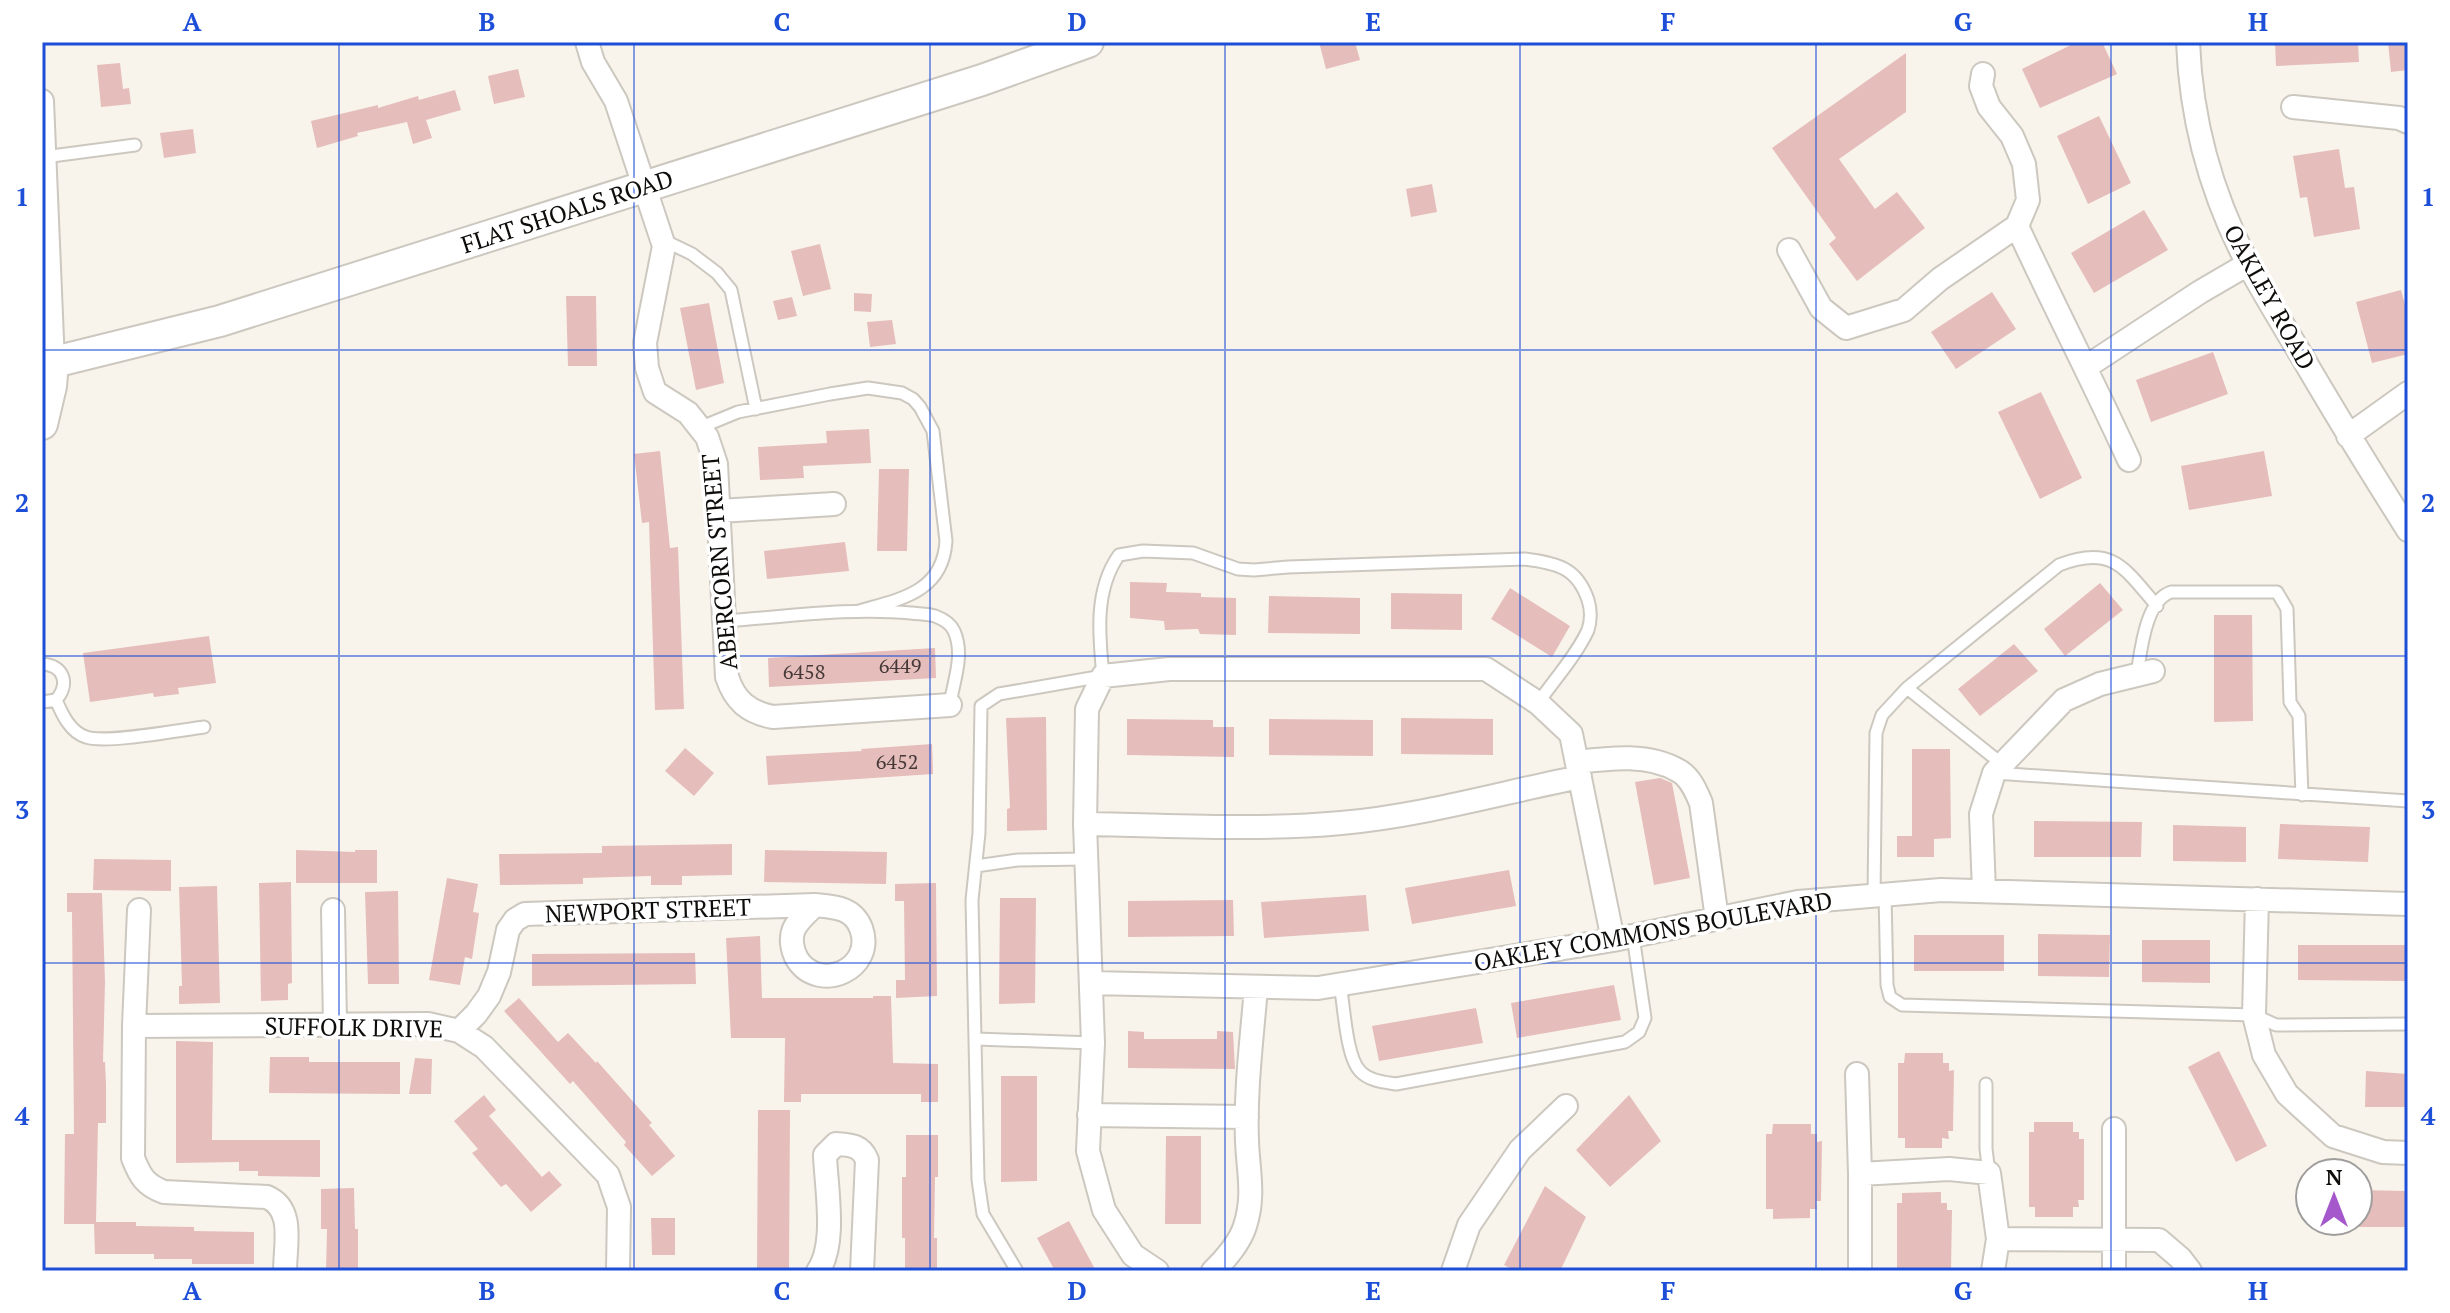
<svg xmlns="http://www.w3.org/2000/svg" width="2450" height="1313" font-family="'PT Serif',serif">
<rect width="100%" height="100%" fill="#f9f4eb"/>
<path fill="#e5bdbb" d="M 1319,42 L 1355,42 L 1360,60 L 1326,69 Z
M 2077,42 L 2102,42 L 2117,74 L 2040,108 L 2022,69 Z
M 2275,42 L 2358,42 L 2359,62 L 2276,66 Z
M 2388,42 L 2408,42 L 2408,70 L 2391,72 Z
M 1906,53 L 1906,112 L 1839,159 L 1875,209 L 1897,192 L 1925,228 L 1857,281 L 1829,244 L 1836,238 L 1772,148 Z
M 120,63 L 123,89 L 129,88 L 131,104 L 101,107 L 97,65 Z
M 518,69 L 525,97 L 494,104 L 488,76 Z
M 455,90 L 461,110 L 426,120 L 432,138 L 413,144 L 407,122 L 357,133 L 358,136 L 317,148 L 311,121 L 378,105 L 378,108 L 418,96 L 419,100 Z
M 2099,116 L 2131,183 L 2088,204 L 2057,136 Z
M 193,129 L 196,153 L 164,158 L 160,133 Z
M 2339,149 L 2345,188 L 2354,187 L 2360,229 L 2314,237 L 2307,197 L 2300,198 L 2293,156 Z
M 1432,184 L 1437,212 L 1411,217 L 1406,189 Z
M 2144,210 L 2168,250 L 2094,293 L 2071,253 Z
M 820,244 L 831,289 L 803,296 L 791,251 Z
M 2401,290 L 2408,315 L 2408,354 L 2372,363 L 2356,302 Z
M 1992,292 L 2016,329 L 1956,369 L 1931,332 Z
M 854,293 L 872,294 L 871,312 L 854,311 Z
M 566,296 L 596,296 L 597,366 L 568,366 Z
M 792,297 L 797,316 L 778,320 L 773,301 Z
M 709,303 L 724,383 L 696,390 L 680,308 Z
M 892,320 L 896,344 L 870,347 L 867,322 Z
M 2213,352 L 2228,394 L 2151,422 L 2136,380 Z
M 2041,392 L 2082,478 L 2040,499 L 1998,412 Z
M 869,429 L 871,463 L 803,466 L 804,478 L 760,480 L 758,447 L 827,443 L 826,431 Z
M 660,451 L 670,548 L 678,547 L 684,709 L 655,710 L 649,522 L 642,523 L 634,454 Z
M 2264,451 L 2272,496 L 2189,510 L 2181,466 Z
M 879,469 L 909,469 L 907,551 L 877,551 Z
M 845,542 L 849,571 L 767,579 L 764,551 Z
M 1130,582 L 1167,583 L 1166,592 L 1201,593 L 1201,597 L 1236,598 L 1236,635 L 1200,634 L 1198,629 L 1165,630 L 1164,621 L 1130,618 Z
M 2100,583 L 2123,610 L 2065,656 L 2044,629 Z
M 1510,588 L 1570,626 L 1552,657 L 1491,619 Z
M 1391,593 L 1462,594 L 1462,630 L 1391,629 Z
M 1269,596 L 1360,598 L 1360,634 L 1268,633 Z
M 2214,615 L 2252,615 L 2253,721 L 2214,722 Z
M 209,636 L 216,683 L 178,688 L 179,694 L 154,697 L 153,693 L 90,702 L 83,653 Z
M 2014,644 L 2038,671 L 1980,716 L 1958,689 Z
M 935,648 L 936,678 L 769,687 L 768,658 Z
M 1046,717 L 1047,830 L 1007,831 L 1007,809 L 1010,808 L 1006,718 Z
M 1401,718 L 1493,719 L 1493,755 L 1401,754 Z
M 1127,719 L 1213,720 L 1213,727 L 1234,727 L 1234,757 L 1127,755 Z
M 1269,719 L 1373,720 L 1373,756 L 1269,755 Z
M 932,744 L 933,774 L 768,785 L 766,756 L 862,751 L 861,749 Z
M 685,748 L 714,773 L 694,796 L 665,771 Z
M 1912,749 L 1950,749 L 1951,838 L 1934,839 L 1934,857 L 1897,857 L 1897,836 L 1912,836 Z
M 1660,778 L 1672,783 L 1690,878 L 1654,885 L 1635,782 Z
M 2034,821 L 2142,822 L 2141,857 L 2034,857 Z
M 2280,824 L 2370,827 L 2368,862 L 2278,859 Z
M 2173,825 L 2246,827 L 2246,862 L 2173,861 Z
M 732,844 L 732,875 L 682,876 L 682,885 L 651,885 L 651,876 L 583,878 L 583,884 L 500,885 L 499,854 L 602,853 L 602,846 Z
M 296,850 L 355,852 L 355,850 L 377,850 L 377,883 L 296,883 Z
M 765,850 L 887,852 L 886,884 L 764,882 Z
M 94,859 L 171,860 L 171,891 L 93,890 Z
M 1509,870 L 1516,906 L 1412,924 L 1405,888 Z
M 447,878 L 478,884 L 473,912 L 479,913 L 472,959 L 465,957 L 460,985 L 429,980 Z
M 291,882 L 292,983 L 288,984 L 288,1000 L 261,1001 L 259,883 Z
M 936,883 L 937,996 L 896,998 L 896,980 L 905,980 L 904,901 L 895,901 L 895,884 Z
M 217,886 L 220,1003 L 179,1004 L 179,986 L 182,986 L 179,887 Z
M 398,891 L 399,984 L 368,984 L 365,892 Z
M 67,893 L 102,893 L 105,982 L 103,1062 L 105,1062 L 106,1084 L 106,1123 L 98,1123 L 96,1222 L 136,1222 L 136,1226 L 194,1227 L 194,1231 L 254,1232 L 254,1264 L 192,1264 L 192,1259 L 154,1259 L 154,1254 L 95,1254 L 94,1224 L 64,1224 L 65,1134 L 74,1134 L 72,912 L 67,912 Z
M 1366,895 L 1369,931 L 1264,938 L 1261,902 Z
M 1000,898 L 1036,898 L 1035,1003 L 999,1004 Z
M 1233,900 L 1234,936 L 1128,937 L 1128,901 Z
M 2038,934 L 2110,935 L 2109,977 L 2038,976 Z
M 1914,935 L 2004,935 L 2004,971 L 1914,971 Z
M 760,936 L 762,998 L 873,998 L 873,996 L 891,996 L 893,1063 L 938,1064 L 938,1102 L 921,1102 L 921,1094 L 801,1094 L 801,1102 L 784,1102 L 785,1038 L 731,1038 L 726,938 Z
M 2142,940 L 2210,940 L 2210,983 L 2142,982 Z
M 2298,945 L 2405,945 L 2405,981 L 2298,980 Z
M 695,953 L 696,984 L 532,986 L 532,954 Z
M 1614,985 L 1621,1020 L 1517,1038 L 1511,1003 Z
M 519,998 L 558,1042 L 568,1033 L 596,1063 L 597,1061 L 652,1123 L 649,1125 L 675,1156 L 652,1176 L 624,1145 L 626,1142 L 573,1081 L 570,1084 L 504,1011 Z
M 1476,1008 L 1483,1043 L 1379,1061 L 1372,1026 Z
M 1128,1031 L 1144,1032 L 1144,1039 L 1217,1039 L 1217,1031 L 1233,1032 L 1235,1069 L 1128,1068 Z
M 176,1041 L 213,1042 L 212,1140 L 320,1140 L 320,1177 L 258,1176 L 258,1171 L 239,1171 L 239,1162 L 176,1163 Z
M 2219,1051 L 2267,1146 L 2236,1162 L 2188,1067 Z
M 1905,1053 L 1943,1053 L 1943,1063 L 1949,1063 L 1949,1071 L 1954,1070 L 1953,1131 L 1948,1131 L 1949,1139 L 1942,1138 L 1942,1148 L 1905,1148 L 1905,1138 L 1898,1138 L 1898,1063 L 1904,1063 Z
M 270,1057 L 309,1057 L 309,1062 L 400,1062 L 400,1094 L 269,1093 Z
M 415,1058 L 432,1059 L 431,1094 L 409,1094 Z
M 2366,1071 L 2408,1074 L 2408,1107 L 2365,1107 Z
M 1001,1076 L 1037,1076 L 1037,1181 L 1001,1182 Z
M 484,1095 L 496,1110 L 489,1116 L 542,1177 L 549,1171 L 562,1185 L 531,1212 L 506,1184 L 501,1187 L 472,1153 L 478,1149 L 454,1121 Z
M 1629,1095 L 1661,1141 L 1610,1187 L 1576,1150 Z
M 758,1110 L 790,1110 L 789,1271 L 757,1271 Z
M 2034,1122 L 2073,1122 L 2073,1132 L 2079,1132 L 2079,1139 L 2084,1139 L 2084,1200 L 2078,1200 L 2079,1207 L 2073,1207 L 2073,1217 L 2035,1217 L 2035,1207 L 2029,1207 L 2029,1132 L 2034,1132 Z
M 1773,1124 L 1811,1124 L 1811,1134 L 1817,1134 L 1817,1142 L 1822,1141 L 1821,1201 L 1816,1201 L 1817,1209 L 1810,1209 L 1810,1218 L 1773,1219 L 1773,1209 L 1766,1209 L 1766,1134 L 1772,1134 Z
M 906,1135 L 938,1135 L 938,1177 L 935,1177 L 934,1238 L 937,1238 L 937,1271 L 905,1271 L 905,1238 L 902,1238 L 902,1177 L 906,1177 Z
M 1166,1136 L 1201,1136 L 1201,1224 L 1165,1224 Z
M 1545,1186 L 1586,1217 L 1560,1271 L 1516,1271 L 1504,1265 Z
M 354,1188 L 355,1229 L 358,1229 L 358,1271 L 326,1271 L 327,1229 L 321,1229 L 321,1189 Z
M 2358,1190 L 2408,1191 L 2408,1227 L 2358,1227 Z
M 1941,1192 L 1941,1203 L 1947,1203 L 1947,1210 L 1952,1210 L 1951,1271 L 1897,1271 L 1897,1203 L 1902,1203 L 1902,1193 Z
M 651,1218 L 675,1218 L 675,1255 L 652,1255 Z
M 1069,1221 L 1096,1271 L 1055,1271 L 1037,1238 Z"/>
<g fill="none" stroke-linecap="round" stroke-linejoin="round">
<g stroke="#ccc8bf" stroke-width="15">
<path id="lane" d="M 44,157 L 135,145
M 663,240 L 692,254 L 717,273 L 731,290 L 756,409
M 699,428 L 738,412 L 830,394 L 868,388 L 902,393 L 913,399 L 920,407 L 933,431 L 946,541 C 943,592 901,599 859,611
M 724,621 C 785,617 849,607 911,613 C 918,614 928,614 935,616 C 943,619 951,624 954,631 C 965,655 953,682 950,705
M 42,664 C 64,665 70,684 56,700 L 42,702
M 2137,674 C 2141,651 2145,601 2171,592 L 2277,592 L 2287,609 L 2290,702 L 2299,716 L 2302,795
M 1907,688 L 2002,764
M 56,700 C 62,714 70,732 86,737 C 105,744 180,730 204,727
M 1995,773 L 2408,801
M 976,866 L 1018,860 L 1086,859
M 1885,895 L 1887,985 L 1890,997 L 1902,1005 L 2254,1015 L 2276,1025 L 2408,1024
M 1874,896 L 1876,733 L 1882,715 L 1907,688 L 2059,565 C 2113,544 2125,569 2157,606
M 1340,984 C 1344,1005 1346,1057 1360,1071 C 1369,1081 1384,1082 1396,1084 L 1625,1042 L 1639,1032 L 1645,1018 L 1633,936
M 976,1039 L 1093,1043
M 1986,1084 L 1986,1149 L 1989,1173
M 1017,1271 L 983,1214 L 978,1180 L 972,900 L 979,833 L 981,706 L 999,694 L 1103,676 C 1099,636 1094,590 1119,555 L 1143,551 L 1193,553 L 1238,569 L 1254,570 L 1288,567 L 1525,559 C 1556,563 1577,567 1588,600 C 1591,609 1591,621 1588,630 C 1576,656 1554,680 1538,703"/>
</g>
<g stroke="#ccc8bf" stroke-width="26">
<path id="street" d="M 587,42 L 593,62 L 616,101 L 664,246 L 645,343 L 647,368 L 655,392 L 688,413 L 707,437 L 716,464 L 727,677 C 735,701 748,712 773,717 L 950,705
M 2188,42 C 2191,121 2211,194 2248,264 C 2263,292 2280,320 2297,348 C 2333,410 2370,470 2408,530
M 42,101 L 53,363
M 2293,107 L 2399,118 L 2408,122
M 2017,226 C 2053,304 2093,381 2129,460
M 1789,250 L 1821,308 L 1846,328 L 1904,310 L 1940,279 L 2017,226 L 2028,200 L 2024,164 L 2012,136 L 1989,107 L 1981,86 L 1983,74
M 2086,367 L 2200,292 L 2248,264
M 2348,436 L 2408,393
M 719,511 L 834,504
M 1577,762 C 1610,758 1649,753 1679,771 C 1690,777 1696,791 1701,803 L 1717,919
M 1085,824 C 1170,825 1256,831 1341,823 C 1421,816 1500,793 1580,777
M 1984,891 L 1981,814 L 1994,773 L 2064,700 L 2100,684 L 2153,671
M 2257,899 L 2254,1015 L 2264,1055 L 2287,1094 L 2333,1136 L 2383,1152 L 2408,1153
M 815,905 C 834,907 853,907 861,928 C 876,969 819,994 797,959 C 792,950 790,938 794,929 C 798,920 808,912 815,905 Z
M 139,910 L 134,1026 L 133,1158 C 140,1176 145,1185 164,1192 L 267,1197 C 295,1209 285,1245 285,1271
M 333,910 L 335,1025
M 1091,983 L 1318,988 L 1613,940 L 1798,902 L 1941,890 L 2408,904
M 134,1026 L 428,1024 L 459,1031 L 484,1047 L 608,1175 L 619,1207 L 618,1271
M 459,1031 L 476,1014 L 489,996 L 499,972 L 508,930 L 515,920 L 525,914 L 815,905
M 1857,1074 L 1860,1174
M 1089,1115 L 1247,1117
M 1998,1239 L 2159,1240 L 2180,1258 L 2190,1271
M 818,1271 C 837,1244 826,1187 825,1155 L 836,1144 C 851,1145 861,1145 867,1160 L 862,1271
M 1157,1271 L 1133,1255 L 1104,1210 L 1088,1151 L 1093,1043 L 1085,824 L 1087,709 L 1103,676 L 1169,669 L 1486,669 L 1538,703 L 1571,734 L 1613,940
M 1213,1271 C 1225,1260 1240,1242 1245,1226 C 1255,1195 1248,1171 1247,1141 C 1245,1090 1252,1038 1256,987
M 1453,1271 L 1469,1225 L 1520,1150 L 1566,1106
M 1860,1271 L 1860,1174 L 1949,1169 L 1989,1173 L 1998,1239 L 1993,1271
M 2114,1271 L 2114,1129"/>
</g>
<g stroke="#ccc8bf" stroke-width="34">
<path id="secondary" d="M 42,365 L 220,321 L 982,80 L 1088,42
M 42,424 L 51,386 L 53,363"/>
</g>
<use href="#lane" stroke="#fff" stroke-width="11"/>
<use href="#street" stroke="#fff" stroke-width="22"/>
<use href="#secondary" stroke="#fff" stroke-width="30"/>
</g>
<path fill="none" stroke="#1d4ed8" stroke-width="2" stroke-opacity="0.55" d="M 339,42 L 339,1271M 634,42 L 634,1271M 930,42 L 930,1271M 1225,42 L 1225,1271M 1520,42 L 1520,1271M 1816,42 L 1816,1271M 2111,42 L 2111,1271M 42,350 L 2408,350M 42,656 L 2408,656M 42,963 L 2408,963"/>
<g text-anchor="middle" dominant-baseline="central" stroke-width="7" stroke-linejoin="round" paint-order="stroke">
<g font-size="20" fill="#443937">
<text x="900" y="665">6449</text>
<text x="804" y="671">6458</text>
<text x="897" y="761">6452</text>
</g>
<g font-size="24" fill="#0f0d0b" stroke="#fff">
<text transform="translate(567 211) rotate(-18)">FLAT SHOALS ROAD</text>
<text transform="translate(2270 297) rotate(61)">OAKLEY ROAD</text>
<text transform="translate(719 562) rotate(-95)">ABERCORN STREET</text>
<text transform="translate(648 910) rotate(-2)">NEWPORT STREET</text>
<text transform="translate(1653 931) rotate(-10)">OAKLEY COMMONS BOULEVARD</text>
<text transform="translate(354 1027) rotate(1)">SUFFOLK DRIVE</text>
</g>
</g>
<rect width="2450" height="1313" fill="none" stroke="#ffffff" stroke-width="88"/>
<g transform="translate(2334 1197)"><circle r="38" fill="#ffffff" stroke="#9f9e9d" stroke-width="2"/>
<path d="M0-6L14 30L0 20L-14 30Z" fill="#a558cb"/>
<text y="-12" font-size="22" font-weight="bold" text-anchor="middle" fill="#0f0d0b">N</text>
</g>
<rect x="44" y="44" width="2362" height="1225" fill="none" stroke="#1d4ed8" stroke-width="3"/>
<g font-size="26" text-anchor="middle" font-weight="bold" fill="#1d4ed8">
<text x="192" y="31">A</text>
<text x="487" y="31">B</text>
<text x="782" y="31">C</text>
<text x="1077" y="31">D</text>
<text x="1373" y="31">E</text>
<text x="1668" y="31">F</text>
<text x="1963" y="31">G</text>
<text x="2258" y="31">H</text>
<text x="22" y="206">1</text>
<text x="2428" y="206">1</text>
<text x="22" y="512">2</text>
<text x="2428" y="512">2</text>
<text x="22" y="819">3</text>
<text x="2428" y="819">3</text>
<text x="22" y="1125">4</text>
<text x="2428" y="1125">4</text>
<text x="192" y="1300">A</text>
<text x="487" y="1300">B</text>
<text x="782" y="1300">C</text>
<text x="1077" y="1300">D</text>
<text x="1373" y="1300">E</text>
<text x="1668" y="1300">F</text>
<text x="1963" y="1300">G</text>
<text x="2258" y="1300">H</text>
</g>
</svg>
